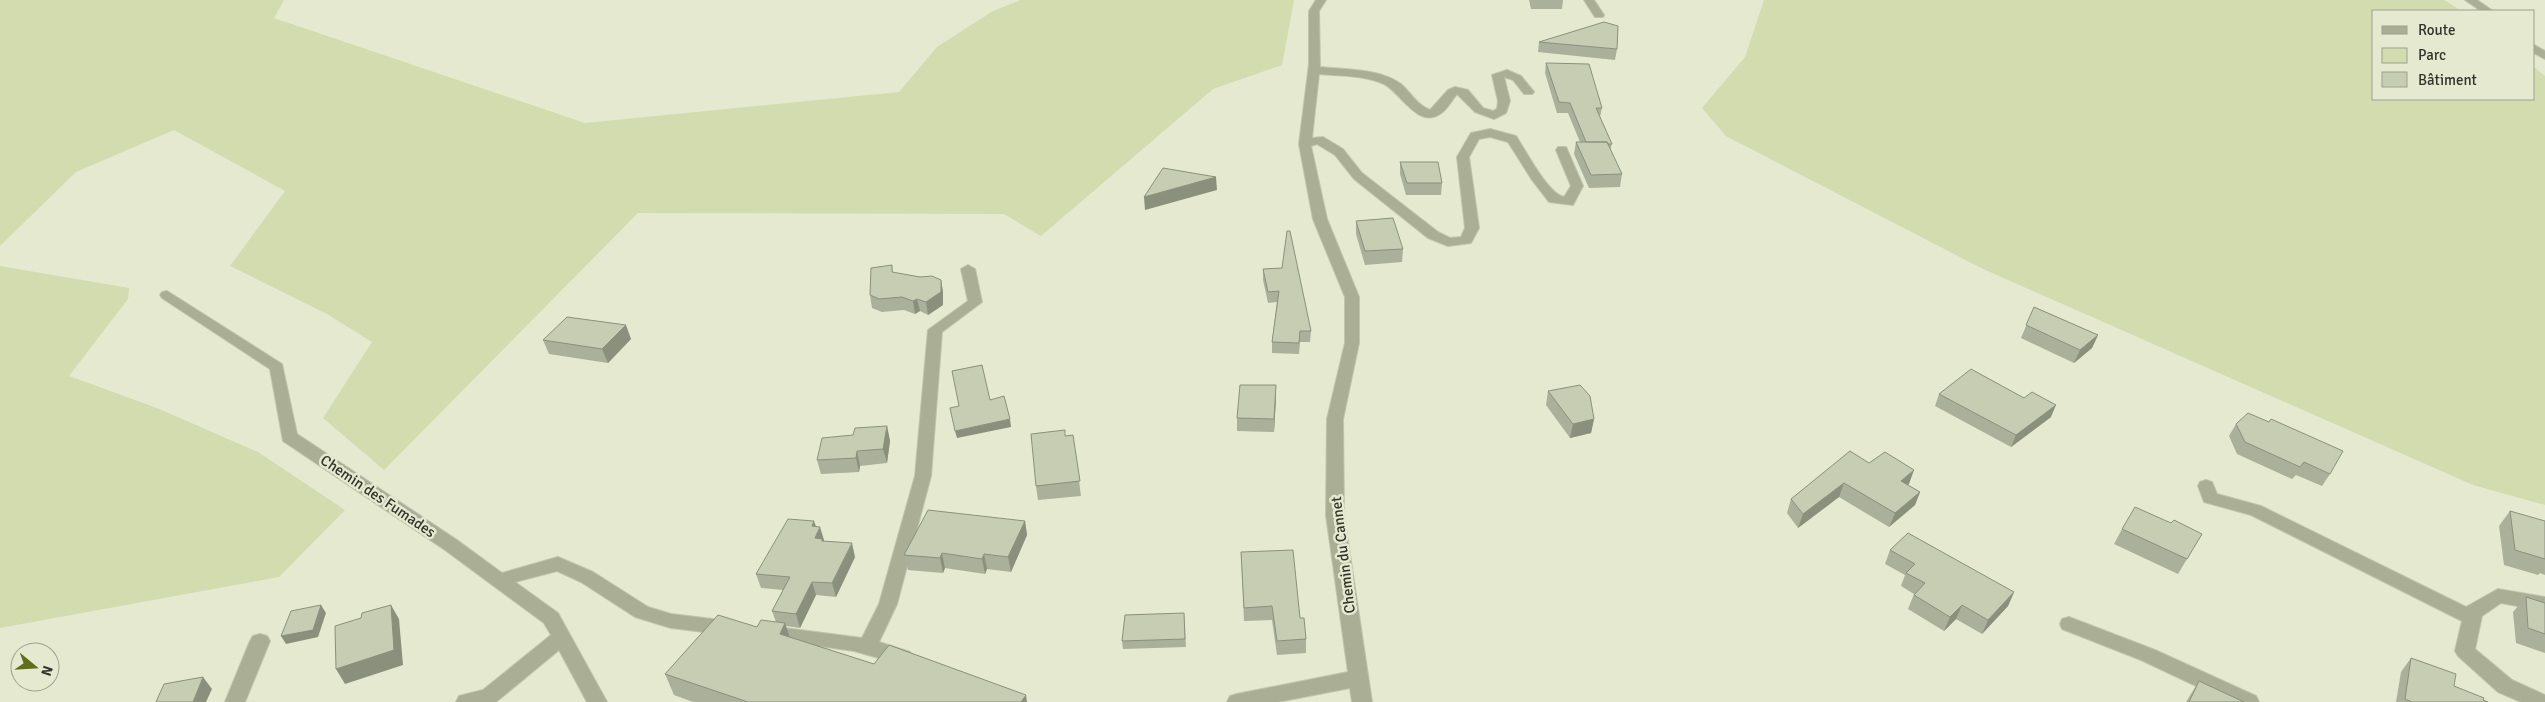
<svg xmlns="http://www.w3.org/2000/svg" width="2545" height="702" font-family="Signika,sans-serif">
<rect width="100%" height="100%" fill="#e4e9d0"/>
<path fill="#d2dcaf" d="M 0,0 L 284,0 L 274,18 L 585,123 L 899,92 L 937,47 L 993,11 L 1021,0 L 1294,0 L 1282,65 L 1213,89 L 1041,236 L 1004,214 L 638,213 L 384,470 L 323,418 L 372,342 L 327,314 L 230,266 L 285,191 L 174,130 L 76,172 L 0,246 Z
M 1764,0 L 2444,0 L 2460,10 L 2462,11 L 2374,11 L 2374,99 L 2534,99 L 2534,67 L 2545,76 L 2545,505 L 2473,485 L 1981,268 L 1726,136 L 1702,108 L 1745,57 Z
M 0,266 L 129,288 L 128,299 L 69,376 L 157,408 L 258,452 L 345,510 L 279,577 L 0,628 Z"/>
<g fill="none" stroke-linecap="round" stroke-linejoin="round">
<g stroke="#c0c5af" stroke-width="2">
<path id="minor" d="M 1316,0 L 1326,0 L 1319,11 L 1320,67 C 1346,70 1379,68 1401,84 C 1411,93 1417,105 1430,110 L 1448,90 L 1455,87 L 1468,90 L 1483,108 L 1493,111 L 1497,109 L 1498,101 L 1492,75 L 1507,70 L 1521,76 L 1534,92 L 1532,94 L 1524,94 L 1513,80 L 1504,77 L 1510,101 L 1506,113 L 1494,119 L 1475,112 L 1457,94 C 1452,100 1447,110 1440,114 C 1418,129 1400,92 1384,84 C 1364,75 1340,76 1319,74 L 1312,138 L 1323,137 L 1343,149 L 1362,173 L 1438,232 L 1450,238 L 1461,237 L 1465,228 L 1457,157 L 1471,133 L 1490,129 L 1516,136 C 1526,151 1548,194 1564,197 L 1571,186 L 1556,150 L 1558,147 L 1566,147 L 1583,186 L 1573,205 L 1549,202 L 1532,180 L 1508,142 L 1490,137 L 1479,139 L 1469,157 L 1479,228 L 1471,243 L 1448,246 L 1428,238 L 1354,179 L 1335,155 L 1317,144 L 1311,146 L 1327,219 L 1359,297 L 1359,343 L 1343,419 L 1344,515 L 1372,702 L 1352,702 L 1350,688 L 1278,702 L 1227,702 L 1230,696 L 1237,694 L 1348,672 L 1326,515 L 1327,419 L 1345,343 L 1345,297 L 1313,219 L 1299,144 L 1309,64 L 1309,11 Z
M 1584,0 L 1594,0 L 1604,15 L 1603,17 L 1595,17 Z
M 2465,0 L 2477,0 L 2493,11 L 2481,11 Z
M 2534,45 L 2545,51 L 2545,59 L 2534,53 Z
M 968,265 L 975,269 L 982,302 L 942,332 L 931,476 L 897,604 L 879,642 L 910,652 L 913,657 L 910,662 L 903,665 L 854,651 L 762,638 L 760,633 L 762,628 L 769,626 L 862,638 L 879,604 L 915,476 L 928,330 L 968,301 L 961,269 Z
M 167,291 L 282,364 L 297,434 L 457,540 L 502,573 L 558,557 L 593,572 L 648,607 L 671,614 L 729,621 L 736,623 L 738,628 L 736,633 L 729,635 L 671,628 L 635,617 L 581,582 L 557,571 L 515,582 L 558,613 L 607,702 L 587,702 L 559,650 L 496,702 L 456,702 L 459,696 L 483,690 L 551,635 L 544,623 L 445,550 L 283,441 L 270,369 L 162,298 L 160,295 L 162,292 Z
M 2206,480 L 2212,482 L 2217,494 L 2261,506 L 2466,607 L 2498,589 L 2545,597 L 2545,611 L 2501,603 L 2482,616 L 2475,649 L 2512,680 L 2545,695 L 2545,702 L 2521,702 L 2498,692 L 2458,656 L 2455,651 L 2462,621 L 2251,515 L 2204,502 L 2198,486 L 2200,482 Z
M 2069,617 L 2155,650 L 2256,696 L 2259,702 L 2230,702 L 2141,660 L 2062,629 L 2060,624 L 2062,619 Z
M 260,634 L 267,636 L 270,641 L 245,702 L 225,702 L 250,641 L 253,636 Z"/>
</g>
<use href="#minor" fill="#a9ae95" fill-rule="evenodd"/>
</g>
<path fill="#abb09a" d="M 1529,0 L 1563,0 L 1562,9 L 1531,9 Z
M 1539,42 L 1617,49 L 1615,60 L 1538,52 Z
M 1546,63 L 1602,108 L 1600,117 L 1612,144 L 1610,150 L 1622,174 L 1620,187 L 1589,188 L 1574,154 L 1576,142 L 1580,142 L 1568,113 L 1557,113 L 1545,73 Z
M 1400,162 L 1442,183 L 1441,195 L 1406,195 L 1400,174 Z
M 1356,221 L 1403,249 L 1402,262 L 1365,265 L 1356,234 Z
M 892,265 L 893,273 L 920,277 L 941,280 L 943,292 L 943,305 L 928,315 L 920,311 L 915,314 L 904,310 L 882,312 L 872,308 L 870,295 Z
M 1282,268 L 1311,331 L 1310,342 L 1300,342 L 1299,354 L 1272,353 L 1272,342 L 1277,302 L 1268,303 L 1263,280 L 1263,269 Z
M 2034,307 L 2098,335 L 2092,348 L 2074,363 L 2021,338 Z
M 631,339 L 608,363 L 549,354 L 543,340 Z
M 1548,391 L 1594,419 L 1591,433 L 1570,438 L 1546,405 Z
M 1939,394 L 2051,417 L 2011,447 L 1935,406 Z
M 1276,398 L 1274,432 L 1237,431 L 1237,418 Z
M 2236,424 L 2330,474 L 2322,486 L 2296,475 L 2292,479 L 2237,454 L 2229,436 Z
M 887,426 L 890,441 L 887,463 L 860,466 L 859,472 L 821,474 L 817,460 Z
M 1073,435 L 1081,496 L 1038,500 L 1036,486 L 1065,436 Z
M 1869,463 L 1909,484 L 1908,485 L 1920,492 L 1915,505 L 1889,527 L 1839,497 L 1798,528 L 1787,513 L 1791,499 Z
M 2510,511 L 2545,525 L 2545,575 L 2540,573 L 2538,575 L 2504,565 L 2499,526 Z
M 1025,521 L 1027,535 L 1011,572 L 987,569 L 985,574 L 945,568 L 943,573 L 908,570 L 904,555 Z
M 2171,523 L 2202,534 L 2178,574 L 2114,544 L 2122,529 Z
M 816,526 L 824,540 L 824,541 L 855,557 L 836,597 L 816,595 L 800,628 L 786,626 L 790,637 L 874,664 L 1027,702 L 693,702 L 674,695 L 665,674 L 757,627 L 776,622 L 772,611 L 783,590 L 761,588 L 756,574 Z
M 1890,550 L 2014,592 L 2008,606 L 1982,634 L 1956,619 L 1944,631 L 1908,609 L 1914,594 L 1901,586 L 1905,575 L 1885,564 Z
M 1241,552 L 1300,618 L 1306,639 L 1306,653 L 1277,655 L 1272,620 L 1244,621 Z
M 2526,597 L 2545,603 L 2545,653 L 2516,643 L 2513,612 Z
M 1184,613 L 1186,647 L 1123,649 L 1122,641 Z
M 2411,658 L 2454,686 L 2488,702 L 2396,702 L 2401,672 Z
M 2199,681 L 2244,702 L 2186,702 Z"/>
<path fill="#8b907d" d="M 1216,177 L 1217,190 L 1145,210 L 1144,197 Z
M 941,280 L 943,292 L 943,305 L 928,315 L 926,302 Z
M 917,299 L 920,311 L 915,314 L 913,301 Z
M 626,325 L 631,339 L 608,363 L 602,349 Z
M 2098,335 L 2092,348 L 2074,363 L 2080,350 Z
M 1276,385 L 1276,398 L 1274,432 L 1274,419 Z
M 2056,405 L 2051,417 L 2011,447 L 2016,435 Z
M 1010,419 L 1011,427 L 957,438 L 955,431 Z
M 1594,419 L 1591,433 L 1570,438 L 1573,424 Z
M 887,426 L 890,441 L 887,463 L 883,449 Z
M 857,451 L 860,466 L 859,472 L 856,458 Z
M 1914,470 L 1909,484 L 1895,495 L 1901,481 Z
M 1844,483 L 1839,497 L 1798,528 L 1803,514 Z
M 1920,492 L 1915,505 L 1889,527 L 1895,513 Z
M 814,521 L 818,532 L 820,527 L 824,540 L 819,552 L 812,526 Z
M 1025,521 L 1027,535 L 1011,572 L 1008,557 Z
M 852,543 L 855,557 L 836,597 L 832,583 Z
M 942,553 L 945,568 L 943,573 L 940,558 Z
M 984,554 L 987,569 L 985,574 L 982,559 Z
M 812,582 L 816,595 L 800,628 L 796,614 Z
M 2014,592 L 2008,606 L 1982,634 L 1988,620 Z
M 321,605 L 326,613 L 318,637 L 286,644 L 281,636 Z
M 391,605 L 399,619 L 403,665 L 345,684 L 336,669 Z
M 1962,605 L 1956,619 L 1944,631 L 1950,617 Z
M 785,623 L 792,644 L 780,634 Z
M 203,677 L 212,689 L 206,702 L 193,702 Z
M 1026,695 L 1027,702 L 1021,702 Z"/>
<path fill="#c7cdb3" stroke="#8b907d" d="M 1604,22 L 1618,26 L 1617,49 L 1539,42 Z
M 1546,63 L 1589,64 L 1602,108 L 1596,108 L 1612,144 L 1608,144 L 1607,142 L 1586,142 L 1570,103 L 1559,102 Z
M 1576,142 L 1607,142 L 1622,174 L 1591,175 Z
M 1400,162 L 1438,162 L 1442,183 L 1407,183 Z
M 1163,168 L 1216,177 L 1144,197 Z
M 1393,218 L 1403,249 L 1365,251 L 1356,221 Z
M 1287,231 L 1290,231 L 1311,331 L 1300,331 L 1299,343 L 1272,342 L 1279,291 L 1268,292 L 1263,269 L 1282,268 Z
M 892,265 L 892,272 L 920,277 L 932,276 L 941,280 L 941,292 L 926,302 L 917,299 L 913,301 L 902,297 L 879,299 L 870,295 L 871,268 Z
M 2034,307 L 2098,335 L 2080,350 L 2026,325 Z
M 567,317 L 626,325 L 602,349 L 543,340 Z
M 982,365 L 990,400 L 1004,396 L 1010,419 L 955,431 L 950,408 L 959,406 L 952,371 Z
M 1971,369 L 2024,398 L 2032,392 L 2056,405 L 2016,435 L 1939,394 Z
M 1240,385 L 1276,385 L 1274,419 L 1237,418 Z
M 1580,385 L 1590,396 L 1594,419 L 1573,424 L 1548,391 Z
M 2248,413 L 2269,422 L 2271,419 L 2343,451 L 2330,474 L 2304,462 L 2300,467 L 2245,442 L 2236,424 Z
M 887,426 L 883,449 L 857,451 L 856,458 L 817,460 L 822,438 L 853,435 L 855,428 Z
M 1065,430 L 1065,436 L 1073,435 L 1080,481 L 1036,486 L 1031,434 Z
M 1850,451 L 1869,463 L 1885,452 L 1914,470 L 1901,481 L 1920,492 L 1895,513 L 1844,483 L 1803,514 L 1791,499 Z
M 2135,507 L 2171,523 L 2174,520 L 2202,534 L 2187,559 L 2122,529 Z
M 928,510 L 1025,521 L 1008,557 L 984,554 L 982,559 L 942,553 L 940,558 L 904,555 Z
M 2510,511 L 2545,521 L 2545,559 L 2515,550 Z
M 788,519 L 814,521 L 812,526 L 820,527 L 815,538 L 822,539 L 822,541 L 852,543 L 832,583 L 812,582 L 796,614 L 772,611 L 790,577 L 756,574 Z
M 1908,533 L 2014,592 L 1988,620 L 1962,605 L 1950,617 L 1914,595 L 1925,583 L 1906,573 L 1915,564 L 1890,550 Z
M 1293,550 L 1300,618 L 1304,618 L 1306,639 L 1277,641 L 1272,606 L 1244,608 L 1241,552 Z
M 2526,597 L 2545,603 L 2545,634 L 2528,628 Z
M 321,605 L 313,630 L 281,636 L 291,611 Z
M 391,605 L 394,650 L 336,669 L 335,626 L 361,618 L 362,613 Z
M 1184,613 L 1185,639 L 1122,641 L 1125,615 Z
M 718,615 L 757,627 L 761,620 L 785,623 L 780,634 L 874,664 L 889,645 L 1026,695 L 1021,702 L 748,702 L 665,674 Z
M 2411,658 L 2456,674 L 2454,686 L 2484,698 L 2483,700 L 2488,702 L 2412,702 L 2405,699 Z
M 203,677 L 193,702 L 156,702 L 164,684 Z
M 2199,681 L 2244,702 L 2189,702 Z"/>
<g text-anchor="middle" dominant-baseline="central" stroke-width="5" stroke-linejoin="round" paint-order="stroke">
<g font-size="15" fill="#32342a" stroke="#e4e9d0">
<text transform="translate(378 496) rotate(34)">Chemin des Fumades</text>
<text transform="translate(1343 555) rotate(-97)">Chemin du Cannet</text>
</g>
</g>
<rect x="2372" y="10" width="162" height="90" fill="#e4e9d0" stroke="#9da18e"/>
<rect x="2382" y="26" width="25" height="8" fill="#a9ae95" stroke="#9da18e"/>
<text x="2418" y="35" font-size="15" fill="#32342a">Route</text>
<rect x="2382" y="48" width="25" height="15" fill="#d2dcaf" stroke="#9da18e"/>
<text x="2418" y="60" font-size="15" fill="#32342a">Parc</text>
<rect x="2382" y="72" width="25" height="15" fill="#c7cdb3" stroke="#9da18e"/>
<text x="2418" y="85" font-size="15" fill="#32342a">Bâtiment</text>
<g transform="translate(35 667) rotate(108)"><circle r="24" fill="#e4e9d0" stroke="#9da18e"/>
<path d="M0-4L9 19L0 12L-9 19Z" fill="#626e18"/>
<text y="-8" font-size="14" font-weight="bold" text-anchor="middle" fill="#32342a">N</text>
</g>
</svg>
